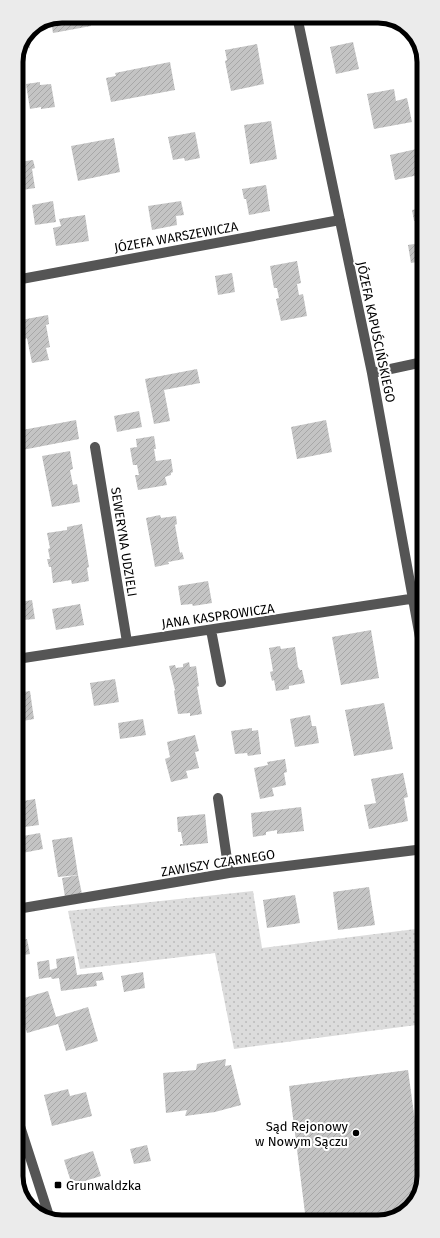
<svg xmlns="http://www.w3.org/2000/svg" width="440" height="1238" font-family="'Fira Sans',sans-serif">
<defs>
<pattern id="grass-dots" width="8" height="8" patternUnits="userSpaceOnUse"><rect width="8" height="8" fill="#dcdcdc"/><path d="M2 2h.1M6 6h.1" fill="none" stroke="#bbb" stroke-width="1.8" stroke-linecap="round"/></pattern>
<pattern id="building-hatch" width="6" height="6" patternUnits="userSpaceOnUse"><rect width="6" height="6" fill="#c4c4c4"/><path d="M-1 1l2-2M0 6l6-6M5 7l2-2" fill="none" stroke="#a7a7a7"/></pattern>
</defs>
<rect width="100%" height="100%" fill="#fff"/>
<path fill="url(#grass-dots)" d="M 253,891 L 262,948 L 424,928 L 424,1024 L 234,1049 L 215,953 L 80,969 L 68,911 Z"/>
<path fill="url(#building-hatch)" d="M 62,16 L 89,16 L 91,26 L 53,33 L 51,21 Z
M 165,16 L 185,16 L 186,23 L 177,25 L 176,19 L 166,21 Z
M 27,35 L 30,48 L 20,50 L 24,43 Z
M 353,42 L 359,69 L 336,74 L 330,47 Z
M 257,44 L 264,84 L 231,91 L 225,61 L 227,60 L 225,50 Z
M 170,62 L 175,90 L 111,102 L 106,78 L 116,76 L 115,73 Z
M 40,82 L 40,85 L 51,84 L 55,107 L 41,109 L 41,107 L 30,109 L 26,84 Z
M 394,89 L 396,101 L 407,98 L 412,122 L 374,129 L 367,94 Z
M 271,121 L 277,159 L 250,164 L 244,125 Z
M 195,132 L 200,158 L 185,161 L 184,158 L 173,160 L 168,137 Z
M 114,138 L 120,172 L 78,181 L 71,146 Z
M 421,148 L 423,151 L 423,174 L 395,180 L 390,155 Z
M 19,159 L 19,162 L 33,160 L 35,168 L 32,169 L 35,188 L 22,190 L 23,195 L 16,196 L 16,160 Z
M 266,185 L 270,211 L 249,215 L 246,199 L 244,199 L 242,189 Z
M 53,201 L 56,222 L 35,225 L 32,205 Z
M 181,201 L 184,215 L 176,216 L 177,225 L 152,230 L 148,206 Z
M 423,208 L 423,261 L 411,263 L 408,245 L 420,243 L 416,221 L 414,221 L 412,210 Z
M 85,215 L 89,241 L 56,246 L 53,228 L 61,226 L 59,219 Z
M 297,261 L 301,283 L 297,284 L 299,295 L 303,294 L 307,316 L 281,321 L 276,299 L 279,298 L 277,288 L 274,288 L 270,266 Z
M 232,273 L 235,292 L 218,295 L 215,276 Z
M 48,315 L 49,324 L 46,325 L 50,347 L 46,348 L 49,360 L 32,363 L 27,338 L 25,339 L 21,320 Z
M 197,369 L 200,383 L 164,390 L 170,421 L 154,424 L 145,379 Z
M 139,411 L 142,427 L 117,432 L 114,416 Z
M 76,420 L 79,439 L 17,451 L 17,431 Z
M 326,420 L 332,452 L 297,459 L 291,427 Z
M 154,436 L 156,449 L 154,449 L 156,461 L 171,459 L 173,472 L 171,473 L 171,475 L 165,477 L 167,485 L 138,490 L 135,475 L 139,475 L 137,465 L 133,465 L 130,448 L 137,447 L 136,439 Z
M 70,451 L 73,469 L 70,470 L 73,485 L 77,484 L 80,502 L 52,507 L 42,456 Z
M 160,515 L 161,518 L 176,516 L 177,524 L 175,525 L 180,553 L 182,552 L 184,559 L 168,562 L 169,564 L 155,567 L 146,518 Z
M 82,524 L 89,567 L 87,568 L 89,581 L 72,584 L 71,580 L 53,583 L 51,567 L 49,567 L 47,559 L 50,559 L 48,549 L 50,548 L 47,533 L 67,530 L 67,527 Z
M 208,581 L 212,603 L 193,606 L 192,604 L 181,605 L 178,586 Z
M 32,600 L 35,619 L 23,620 L 24,627 L 17,628 L 17,601 L 19,601 L 20,602 Z
M 80,604 L 84,625 L 56,630 L 52,609 Z
M 371,630 L 379,678 L 341,685 L 332,637 Z
M 280,646 L 281,649 L 295,647 L 298,667 L 300,670 L 302,670 L 305,683 L 289,686 L 289,689 L 276,691 L 274,680 L 272,681 L 270,672 L 273,671 L 269,648 Z
M 189,662 L 190,667 L 196,666 L 199,686 L 197,687 L 202,714 L 190,716 L 190,713 L 178,714 L 174,691 L 175,690 L 169,666 L 175,665 L 176,668 L 183,667 L 183,664 Z
M 115,679 L 119,702 L 94,706 L 90,683 Z
M 30,691 L 34,719 L 17,722 L 17,693 Z
M 384,703 L 393,749 L 354,756 L 345,710 Z
M 310,715 L 312,726 L 316,726 L 319,743 L 295,747 L 290,719 Z
M 143,719 L 146,735 L 120,739 L 118,723 Z
M 252,728 L 252,731 L 258,730 L 261,754 L 248,756 L 247,753 L 235,754 L 231,731 Z
M 195,735 L 199,751 L 195,752 L 199,768 L 186,771 L 188,778 L 171,782 L 165,759 L 170,757 L 167,742 Z
M 285,759 L 287,772 L 284,773 L 286,785 L 272,788 L 274,796 L 260,799 L 254,768 L 268,765 L 267,762 Z
M 403,773 L 408,797 L 404,798 L 408,821 L 369,829 L 364,805 L 376,803 L 371,779 Z
M 35,799 L 39,825 L 17,828 L 17,802 Z
M 301,807 L 304,831 L 277,834 L 277,830 L 266,832 L 266,835 L 253,837 L 251,813 Z
M 205,814 L 208,843 L 180,846 L 180,844 L 183,844 L 181,832 L 178,832 L 177,817 Z
M 40,833 L 43,849 L 17,854 L 17,837 Z
M 72,837 L 78,875 L 58,877 L 52,840 Z
M 78,875 L 82,894 L 65,897 L 62,878 Z
M 369,887 L 375,925 L 338,930 L 333,892 Z
M 295,895 L 300,923 L 267,928 L 263,900 Z
M 18,934 L 19,940 L 27,939 L 30,954 L 17,956 Z
M 74,956 L 77,975 L 102,972 L 104,980 L 96,981 L 97,986 L 61,991 L 59,978 L 52,979 L 51,977 L 39,979 L 37,962 L 49,960 L 50,970 L 57,968 L 56,959 Z
M 143,972 L 145,988 L 124,992 L 121,976 Z
M 48,991 L 56,1017 L 88,1007 L 98,1041 L 66,1051 L 58,1024 L 27,1033 L 17,1000 Z
M 226,1059 L 225,1066 L 231,1065 L 241,1105 L 215,1112 L 185,1116 L 187,1110 L 166,1113 L 163,1073 L 196,1070 L 197,1064 Z
M 408,1070 L 423,1180 L 414,1204 L 390,1220 L 306,1221 L 289,1086 Z
M 68,1089 L 70,1096 L 86,1092 L 92,1116 L 52,1126 L 44,1095 Z
M 147,1145 L 151,1161 L 134,1164 L 130,1149 Z
M 93,1151 L 101,1176 L 72,1185 L 64,1160 Z
M 18,1177 L 23,1196 L 18,1188 Z
M 137,1213 L 139,1222 L 120,1222 L 119,1216 Z"/>
<g fill="none" stroke-linecap="round" stroke-linejoin="round">
<path stroke="#555" stroke-width="10" d="M 297,16 L 372,373 L 423,654
M 16,280 L 340,220
M 372,373 L 423,362
M 95,447 L 127,642
M 211,630 L 221,682
M 17,659 L 423,597
M 218,798 L 229,873
M 17,909 L 229,873 L 424,849
M 18,1120 L 50,1219"/>
</g>
<g fill="#000" stroke="#fff" stroke-width="1.5">
<circle cx="356" cy="1133" r="4"/>
<rect x="54" y="1181" width="8" height="8" rx="2"/>
</g>
<g text-anchor="middle" dominant-baseline="central" stroke-width="4" stroke-linejoin="round" paint-order="stroke">
<g font-size="13" fill="#000" stroke="#fff">
<text transform="translate(176 237) rotate(-10)">JÓZEFA WARSZEWICZA</text>
<text transform="translate(376 332) rotate(78)">JÓZEFA KAPUŚCIŃSKIEGO</text>
<text transform="translate(124 542) rotate(81)">SEWERYNA UDZIELI</text>
<text transform="translate(218 616) rotate(-8)">JANA KASPROWICZA</text>
<text transform="translate(218 863) rotate(-9)">ZAWISZY CZARNEGO</text>
</g>
<g font-size="13" fill="#000" stroke="#fff" text-anchor="end">
<text x="348" y="1126">Sąd Rejonowy<tspan x="348" dy="15">w Nowym Sączu</tspan></text>
<text x="66" y="1185" text-anchor="start">Grunwaldzka</text>
</g>
</g>
<path d="M0 0H440V1238H0ZM62 23H378A39 39 0 0 1 417 62V1176A39 39 0 0 1 378 1215H62A39 39 0 0 1 23 1176V62A39 39 0 0 1 62 23Z" fill="#ebebeb" fill-rule="evenodd"/>
<path fill="none" stroke="#000" stroke-width="5" d="M62 23H378A39 39 0 0 1 417 62V1176A39 39 0 0 1 378 1215H62A39 39 0 0 1 23 1176V62A39 39 0 0 1 62 23Z"/>
</svg>
